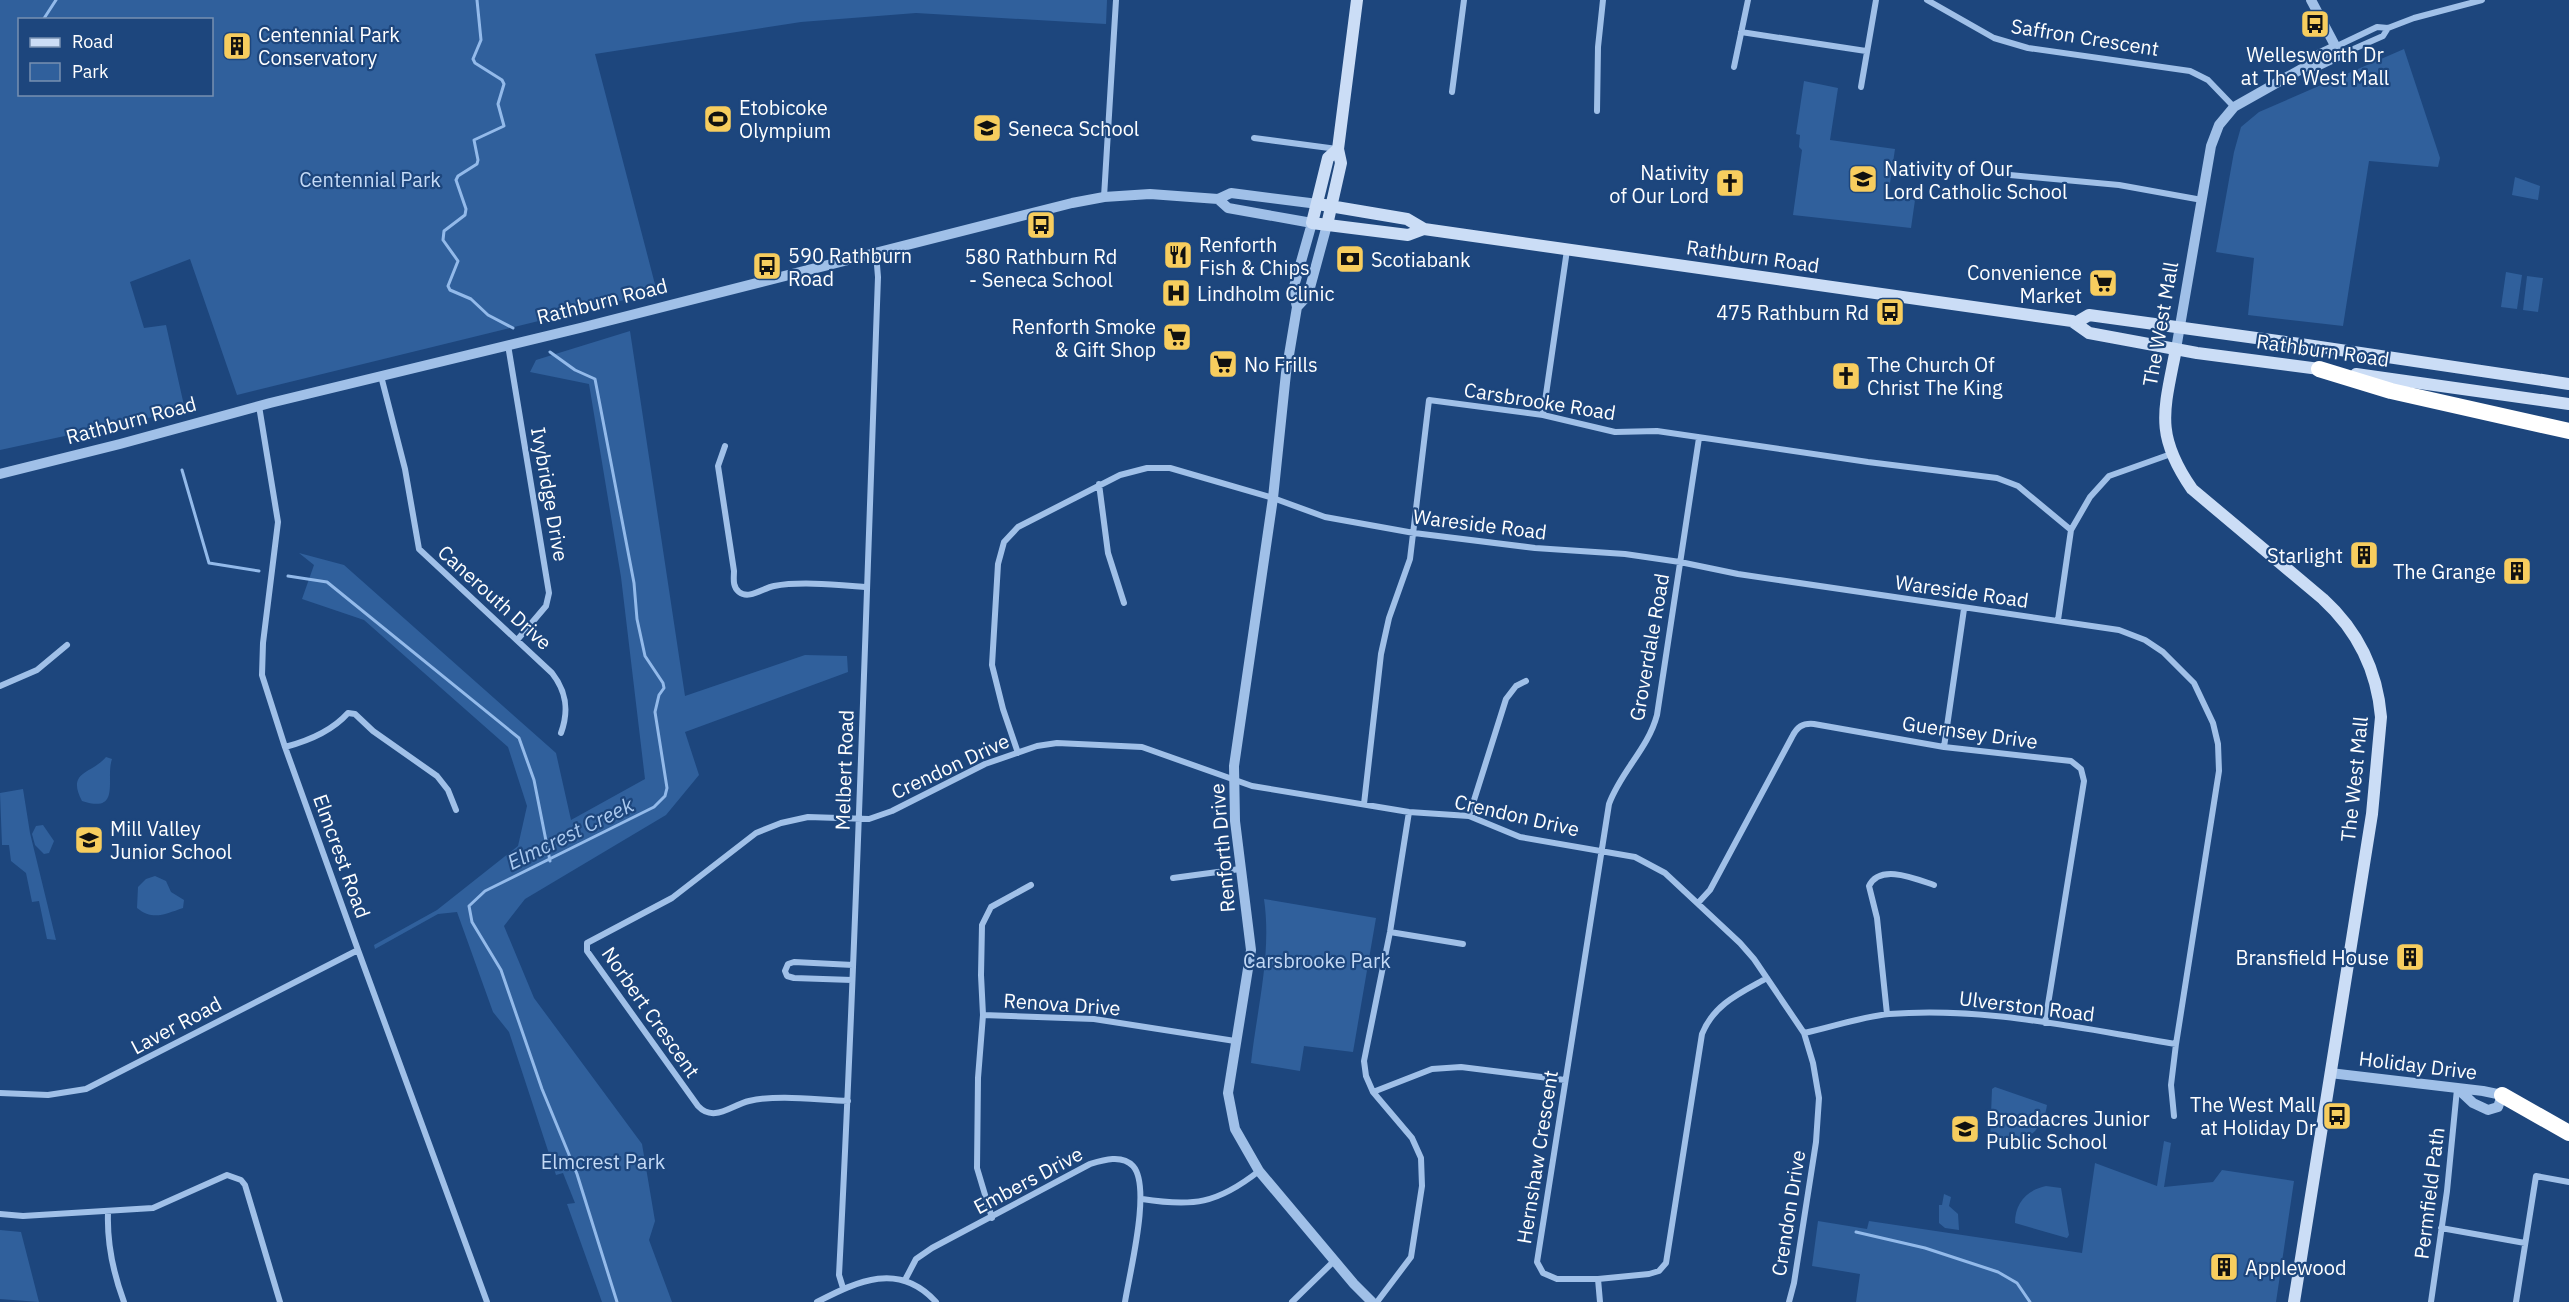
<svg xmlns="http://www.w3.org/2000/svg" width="2569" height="1302" font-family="'IBM Plex Sans',sans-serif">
<rect width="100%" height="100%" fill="#1d467d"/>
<path fill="#30609c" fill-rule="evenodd" d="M 0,0 L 1107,0 L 1106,24 L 916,13 L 801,22 L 595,54 L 657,292 L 237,395 L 190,259 L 130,282 L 144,328 L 166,325 L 185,410 L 0,450 ZM 20,20 L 212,20 L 212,94 L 20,94 Z
M 2404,49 L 2440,158 L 2438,167 L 2369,161 L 2343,326 L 2248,315 L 2254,258 L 2216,252 L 2234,152 L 2241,127 L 2259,112 Z
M 1804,81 L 1838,88 L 1830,140 L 1895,149 L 1888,197 L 1915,200 L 1911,228 L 1793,215 L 1802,150 L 1799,147 L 1800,135 L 1796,134 Z
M 2515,177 L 2540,186 L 2538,200 L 2512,195 Z
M 2506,272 L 2522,275 L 2517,309 L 2501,307 Z
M 2527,276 L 2543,278 L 2538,312 L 2523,310 Z
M 630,331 L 685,696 L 805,655 L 847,656 L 848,672 L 685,732 L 699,775 L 666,815 L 525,899 L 504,926 L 534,998 L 642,1144 L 655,1221 L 649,1240 L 672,1302 L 602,1302 L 567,1204 L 575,1203 L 563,1173 L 556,1175 L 509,1032 L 493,1012 L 457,912 L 438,914 L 375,949 L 374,945 L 437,910 L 518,846 L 527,806 L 508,747 L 364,620 L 302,599 L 314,565 L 299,553 L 344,565 L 556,753 L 571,820 L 645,779 L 621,577 L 589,384 L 530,372 L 536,360 Z
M 106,757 L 112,759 C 105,779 122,814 82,801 C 66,771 92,774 106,757 Z
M 23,789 L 30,833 L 56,940 L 47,939 L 39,901 L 32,902 L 26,873 L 11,861 L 9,845 L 2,845 L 0,793 Z
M 43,825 L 54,841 L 49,853 L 44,854 L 35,845 L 32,834 L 36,826 Z
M 155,876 L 166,881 L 171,892 L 184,900 L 183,908 C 165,914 153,921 137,908 L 138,887 L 146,879 Z
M 1264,899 L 1376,918 L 1353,1052 L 1304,1046 L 1300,1071 L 1251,1063 C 1257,1008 1272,954 1264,899 Z
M 1995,1087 L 2047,1105 C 2043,1134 2019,1149 1990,1139 L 1992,1089 Z
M 2164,1141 L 2171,1143 L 2164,1187 L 2213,1182 L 2222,1170 L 2294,1181 L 2276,1302 L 1856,1302 L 1860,1274 L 1812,1266 L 1818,1221 L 1867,1229 L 1869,1221 L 2082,1253 L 2095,1163 L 2157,1186 Z
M 2046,1186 L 2061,1188 L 2069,1235 L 2067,1238 L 2015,1223 C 2015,1203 2027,1190 2046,1186 Z
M 1944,1194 L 1951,1197 L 1949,1206 L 1958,1214 L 1959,1230 L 1945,1228 L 1939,1223 L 1939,1205 L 1942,1205 Z
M 0,1230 L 21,1232 L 39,1302 L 0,1299 Z"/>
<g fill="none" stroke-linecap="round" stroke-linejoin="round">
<path stroke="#93baea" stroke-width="3" d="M 477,0 L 481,40 L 473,59 L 475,63 L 502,80 L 504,84 L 498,104 L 504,126 L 474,140 L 478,160 L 477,164 L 458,176 L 456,180 L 466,209 L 465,215 L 444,231 L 443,240 L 458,261 L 448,286 L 450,290 L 471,299 L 488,315 L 513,328
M 43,20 L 56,0
M 550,352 L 575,370 L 595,379 L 634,583 L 637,619 L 645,656 L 663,683 L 664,688 L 659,695 L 655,712 L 667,788 L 665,796 L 654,807 L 485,891 L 469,906 L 472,922 L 501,970 L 542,1089 L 577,1174 L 617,1302
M 182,470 L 209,563 L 259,571
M 288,576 L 327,582 L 519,738 L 534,780 L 550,861
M 1856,1232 L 1925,1248 L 1998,1272 L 2017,1283 L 2030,1302"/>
<path stroke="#a0c0e8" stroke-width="6" d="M 1927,0 L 1994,38 L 2028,48 L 2190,71 L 2208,80 L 2234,107
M 1741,32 L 1866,51
M 2335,47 L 2377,27 L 2388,28 L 2414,18 L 2482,0
M 2340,55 L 2383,36 L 2388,28
M 1734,67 L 1748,0
M 1861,87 L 1876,0
M 1452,92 L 1464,0
M 1597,111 L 1598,47 L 1603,0
M 1254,138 L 1337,149
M 1999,174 L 2119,185 L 2202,200
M 1104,197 L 1116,0
M 508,345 L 549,593 L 546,606 L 518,639
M 381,376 L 405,469 L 419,549 L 552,673 C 567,692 569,711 561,733
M 259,406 L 278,522 L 263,643 L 262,675 L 285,747 L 358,950 L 487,1302
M 1543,415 L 1567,250
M 1699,438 L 1657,715 C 1648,749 1621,771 1609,804 L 1537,1262 L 1543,1273 L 1557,1279 L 1598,1279 L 1649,1274 L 1659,1271 L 1666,1263 L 1702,1034 C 1714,1004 1740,993 1767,978
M 725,446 L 718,466 L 734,571 C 734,578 732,586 739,592 C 749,600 763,588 774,586 C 801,581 839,585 867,587
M 1099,484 L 1108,553 L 1124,603
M 2058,620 L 2071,530 L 2090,497 L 2109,476 L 2171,454
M 0,686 L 37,670 L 67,645
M 285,747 C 308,741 332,731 348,713 L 355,714 L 373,731 L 437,776 L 448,790 L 456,810
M 1944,747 L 1964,609
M 1018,753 L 1003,709 L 992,665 L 998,564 L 1004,542 L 1018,527 L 1120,475 L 1147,468 L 1170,468 L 1273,498 L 1325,517 L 1414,533 L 1535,548 L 1625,554 L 1680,562 L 1738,574 L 2119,630 L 2145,640 L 2163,652 L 2194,683 L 2213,723 L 2218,744 L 2219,771 L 2176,1044 L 2171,1085 L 2174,1116
M 1364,804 L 1381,654 L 1389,618 L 1410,559 L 1429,400 L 1543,415 L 1615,432 L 1657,431 L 1868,462 L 1997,478 L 2018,486 L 2071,530
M 1469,816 L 1506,699 L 1516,686 L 1526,681
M 1173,878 L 1240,869
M 1698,903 L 1710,890 L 1792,737 C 1797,727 1802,723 1814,724 L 1944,747 L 2071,761 L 2081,769 L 2084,781 L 2045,1023
M 1390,932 L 1463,944
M 852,980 L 794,978 L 787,976 L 785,971 L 788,964 L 794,962 L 853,965
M 1887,1014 L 1877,918 L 1869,886 C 1880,863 1916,879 1934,885
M 983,1015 L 1094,1019 L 1235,1041
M 1804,1033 C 1832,1027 1860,1017 1889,1014 C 1985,1006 2081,1029 2176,1044
M 1373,1092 L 1432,1069 L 1461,1067 L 1565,1080
M 0,1093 L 48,1095 L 86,1089 L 358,950
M 848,1101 C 817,1100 780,1094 749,1101 C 731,1105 714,1123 698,1106 L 587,951 L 587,943 L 672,898 L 756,833 L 781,823 L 808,817 L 869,819 L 892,811 L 985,764 L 1037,746 L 1057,743 L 1142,747 L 1252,786 L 1409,812 L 1469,816 L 1520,837 L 1635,857 L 1665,873 L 1740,943 L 1754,959 L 1804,1033 L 1813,1063 L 1819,1098 L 1816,1142 L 1794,1283 L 1789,1302
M 1142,1199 C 1193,1207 1217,1204 1259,1171
M 108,1213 C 107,1242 114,1275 124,1302
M 0,1214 L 23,1216 L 153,1208 L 227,1175 L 241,1180 L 245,1185 L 280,1302
M 992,1218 L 977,1168 L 978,1078 L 983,1015 L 981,975 L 982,925 L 991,907 L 1031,885
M 2441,1228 L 2525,1243
M 1598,1279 L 1600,1302
M 905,1280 L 916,1259 L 932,1248 L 1090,1164 C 1103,1160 1122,1154 1133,1166 C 1152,1187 1129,1275 1125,1302
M 843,1288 L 839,1275 C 856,943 866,610 878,277 L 876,253
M 817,1302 C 858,1281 899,1261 936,1302
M 1292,1302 L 1334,1261
M 1377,1302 L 1411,1257 L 1422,1186 L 1421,1158 L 1412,1138 L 1373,1092 L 1366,1076 L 1364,1061 L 1390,932 L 1409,812
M 2431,1302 L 2447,1191 L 2457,1089
M 2516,1302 L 2536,1176 L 2569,1182"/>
<path stroke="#a0c0e8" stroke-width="10" d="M 2305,67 L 2319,65 L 2340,55 L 2311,0
M 1218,199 L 1231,193 L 1318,204
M 1297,307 L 1308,295 L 1327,225
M 2176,349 L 2211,146 L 2219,125 L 2234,107 L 2305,67 L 2314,57 L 2335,47
M 0,474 L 120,444 L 270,403 L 580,328 L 1072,203 L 1104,197 L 1150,194 L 1218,199 L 1228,208 L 1312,223 L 1293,290 L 1297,307 L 1286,373 L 1273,498 L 1234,766 L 1235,821 L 1251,950 L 1228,1093 L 1235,1129 L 1259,1171 L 1354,1284 L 1372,1302
M 2330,1073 L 2483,1091 L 2502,1095 L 2498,1107 L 2488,1110 L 2473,1103 L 2457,1088"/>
<path stroke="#cbddf6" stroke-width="12" d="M 1338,149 L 1328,158 L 1312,223 L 1408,235 L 1424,229
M 1318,204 L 1407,219 L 1424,229 L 2072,321 L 2089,333 L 2197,353 L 2327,370
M 1327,225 L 1341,163 L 1338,149 L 1357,0
M 2077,322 L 2089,315 L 2300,344 L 2569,384
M 2176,349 C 2164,411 2154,434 2192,489 L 2323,599 C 2358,631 2377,670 2381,717 L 2372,814 L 2294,1302
M 2356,374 L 2569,404"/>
<path stroke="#fff" stroke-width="16" d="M 2319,369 L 2391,391 L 2569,431
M 2502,1095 L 2569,1133"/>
</g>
<defs>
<g id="bus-square" transform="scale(1.5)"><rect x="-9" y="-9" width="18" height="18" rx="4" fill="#f7cd5e" stroke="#1d467d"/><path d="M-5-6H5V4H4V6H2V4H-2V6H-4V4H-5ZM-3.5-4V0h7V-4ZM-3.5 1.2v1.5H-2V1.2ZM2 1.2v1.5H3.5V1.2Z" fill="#111"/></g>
<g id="building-square" transform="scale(1.5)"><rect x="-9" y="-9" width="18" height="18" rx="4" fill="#f7cd5e" stroke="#1d467d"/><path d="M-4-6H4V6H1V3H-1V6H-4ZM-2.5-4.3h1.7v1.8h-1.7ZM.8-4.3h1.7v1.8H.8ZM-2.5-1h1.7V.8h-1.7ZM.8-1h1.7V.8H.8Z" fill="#111"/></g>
<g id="stadium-square" transform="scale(1.5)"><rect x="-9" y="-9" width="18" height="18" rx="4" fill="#f7cd5e" stroke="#1d467d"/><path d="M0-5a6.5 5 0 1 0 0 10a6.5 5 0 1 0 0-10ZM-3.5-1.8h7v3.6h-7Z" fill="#111"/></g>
<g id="school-square" transform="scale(1.5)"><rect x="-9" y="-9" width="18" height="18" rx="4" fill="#f7cd5e" stroke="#1d467d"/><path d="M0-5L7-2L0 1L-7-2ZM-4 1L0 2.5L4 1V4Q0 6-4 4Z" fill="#111"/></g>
<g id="church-square" transform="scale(1.5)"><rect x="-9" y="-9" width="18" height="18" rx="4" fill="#f7cd5e" stroke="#1d467d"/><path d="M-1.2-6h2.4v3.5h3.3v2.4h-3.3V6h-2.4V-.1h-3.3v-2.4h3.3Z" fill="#111"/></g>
<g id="restaurant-square" transform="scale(1.5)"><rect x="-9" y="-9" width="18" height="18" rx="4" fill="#f7cd5e" stroke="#1d467d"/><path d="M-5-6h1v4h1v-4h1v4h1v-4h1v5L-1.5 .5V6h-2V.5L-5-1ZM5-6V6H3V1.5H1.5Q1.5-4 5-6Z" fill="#111"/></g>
<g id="bank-square" transform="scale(1.5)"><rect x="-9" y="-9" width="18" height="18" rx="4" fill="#f7cd5e" stroke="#1d467d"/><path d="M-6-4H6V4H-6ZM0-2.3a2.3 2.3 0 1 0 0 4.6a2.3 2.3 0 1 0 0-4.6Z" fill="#111"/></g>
<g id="supermarket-square" transform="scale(1.5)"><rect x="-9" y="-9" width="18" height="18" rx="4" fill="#f7cd5e" stroke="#1d467d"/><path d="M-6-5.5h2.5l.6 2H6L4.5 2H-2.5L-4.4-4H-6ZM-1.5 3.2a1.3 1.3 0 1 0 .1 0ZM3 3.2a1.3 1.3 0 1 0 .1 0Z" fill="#111"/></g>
<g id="hospital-square" transform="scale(1.5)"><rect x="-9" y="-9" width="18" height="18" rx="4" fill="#f7cd5e" stroke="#1d467d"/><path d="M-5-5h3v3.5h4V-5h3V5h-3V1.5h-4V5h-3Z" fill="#111"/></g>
</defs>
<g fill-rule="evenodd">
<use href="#bus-square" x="2315" y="24"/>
<use href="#building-square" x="237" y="46"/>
<use href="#stadium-square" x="718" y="119"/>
<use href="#school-square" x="987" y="128"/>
<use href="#school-square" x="1863" y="179"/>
<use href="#church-square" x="1730" y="183"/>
<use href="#bus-square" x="1041" y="225"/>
<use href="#restaurant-square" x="1178" y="255"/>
<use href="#bank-square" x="1350" y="259"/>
<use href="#bus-square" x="767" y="266"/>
<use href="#supermarket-square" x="2103" y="283"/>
<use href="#hospital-square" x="1176" y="293"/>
<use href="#bus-square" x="1890" y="312"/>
<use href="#supermarket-square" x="1177" y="337"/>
<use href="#supermarket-square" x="1223" y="364"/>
<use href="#church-square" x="1846" y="376"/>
<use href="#building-square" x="2364" y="555"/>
<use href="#building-square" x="2517" y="571"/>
<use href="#school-square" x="89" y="840"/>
<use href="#building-square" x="2410" y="957"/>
<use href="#bus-square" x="2337" y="1116"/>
<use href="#school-square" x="1965" y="1129"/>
<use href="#building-square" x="2224" y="1267"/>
</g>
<g text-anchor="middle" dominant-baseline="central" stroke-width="4.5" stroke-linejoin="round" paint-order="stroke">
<g font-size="20" fill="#fff" stroke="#1d467d" text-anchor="start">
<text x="258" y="34">Centennial Park<tspan x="258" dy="23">Conservatory</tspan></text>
<text x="2315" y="54" text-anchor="middle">Wellesworth Dr<tspan x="2315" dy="23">at The West Mall</tspan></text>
<text x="739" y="107">Etobicoke<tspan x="739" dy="23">Olympium</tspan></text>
<text x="1008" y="128">Seneca School</text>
<text x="1884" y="168">Nativity of Our<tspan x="1884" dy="23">Lord Catholic School</tspan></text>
<text x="1709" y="172" text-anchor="end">Nativity<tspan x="1709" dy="23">of Our Lord</tspan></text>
<text x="1199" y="244">Renforth<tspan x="1199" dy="23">Fish &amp; Chips</tspan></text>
<text x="788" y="255">590 Rathburn<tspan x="788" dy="23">Road</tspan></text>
<text x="1041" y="256" text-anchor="middle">580 Rathburn Rd<tspan x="1041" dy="23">- Seneca School</tspan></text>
<text x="1371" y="259">Scotiabank</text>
<text x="2082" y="272" text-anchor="end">Convenience<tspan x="2082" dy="23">Market</tspan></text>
<text x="1197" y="293">Lindholm Clinic</text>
<text x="1869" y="312" text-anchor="end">475 Rathburn Rd</text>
<text x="1156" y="326" text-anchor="end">Renforth Smoke<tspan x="1156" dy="23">&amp; Gift Shop</tspan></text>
<text x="1244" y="364">No Frills</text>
<text x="1867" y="364">The Church Of<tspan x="1867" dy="23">Christ The King</tspan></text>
<text x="2343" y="555" text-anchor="end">Starlight</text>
<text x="2496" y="571" text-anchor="end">The Grange</text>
<text x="110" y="828">Mill Valley<tspan x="110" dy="23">Junior School</tspan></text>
<text x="2389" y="957" text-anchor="end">Bransfield House</text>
<text x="2316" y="1104" text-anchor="end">The West Mall<tspan x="2316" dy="23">at Holiday Dr</tspan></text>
<text x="1986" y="1118">Broadacres Junior<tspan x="1986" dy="23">Public School</tspan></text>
<text x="2245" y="1267">Applewood</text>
</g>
<g font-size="20" fill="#fff" stroke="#1d467d">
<text transform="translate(2085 37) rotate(9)">Saffron Crescent</text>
<text transform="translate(1753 256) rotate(8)">Rathburn Road</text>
<text transform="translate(602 301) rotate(-14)">Rathburn Road</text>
<text transform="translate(2160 324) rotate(-80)">The West Mall</text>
<text transform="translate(2323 350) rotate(8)">Rathburn Road</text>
<text transform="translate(1540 401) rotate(9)">Carsbrooke Road</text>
<text transform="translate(131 420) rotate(-15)">Rathburn Road</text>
<text transform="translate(550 494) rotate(80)">Ivybridge Drive</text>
<text transform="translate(1480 524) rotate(7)">Wareside Road</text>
<text transform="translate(1962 591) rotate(8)">Wareside Road</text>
<text transform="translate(495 597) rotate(42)">Canerouth Drive</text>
<text transform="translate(1649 647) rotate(-80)">Groverdale Road</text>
<text transform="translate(1970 732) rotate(8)">Guernsey Drive</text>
<text transform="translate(950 766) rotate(-25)">Crendon Drive</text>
<text transform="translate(844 770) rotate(-88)">Melbert Road</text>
<text transform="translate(2354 779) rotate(-84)">The West Mall</text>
<text transform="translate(1517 815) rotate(13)">Crendon Drive</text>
<text transform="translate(1222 848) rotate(-95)">Renforth Drive</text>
<text transform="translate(342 856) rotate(70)">Elmcrest Road</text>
<text transform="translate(1062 1004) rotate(4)">Renova Drive</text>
<text transform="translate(2027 1006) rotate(7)">Ulverston Road</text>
<text transform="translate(651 1012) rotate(55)">Norbert Crescent</text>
<text transform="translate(176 1025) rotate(-28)">Laver Road</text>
<text transform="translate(2418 1065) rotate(7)">Holiday Drive</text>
<text transform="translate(1537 1157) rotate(-81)">Hernshaw Crescent</text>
<text transform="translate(1028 1180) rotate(-28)">Embers Drive</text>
<text transform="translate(2429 1193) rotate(-83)">Permfield Path</text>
<text transform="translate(1788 1213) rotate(-81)">Crendon Drive</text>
</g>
<g font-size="20" fill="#c4daf6" stroke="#1d467d">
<text x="370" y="179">Centennial Park</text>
<text x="1317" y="960">Carsbrooke Park</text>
<text x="603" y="1161">Elmcrest Park</text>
</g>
<g font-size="21" font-style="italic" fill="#abcaf0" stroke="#1d467d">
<text transform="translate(570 833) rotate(-26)">Elmcrest Creek</text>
</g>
</g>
<rect x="18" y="18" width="195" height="78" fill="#1d467d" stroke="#7790b1" stroke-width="1.5"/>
<rect x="30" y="38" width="30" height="9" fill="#cbddf6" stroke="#7790b1" stroke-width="1.5"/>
<text x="72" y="48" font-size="18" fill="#ffffff">Road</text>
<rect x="30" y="63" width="30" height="18" fill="#30609c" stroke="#7790b1" stroke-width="1.5"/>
<text x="72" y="78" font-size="18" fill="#ffffff">Park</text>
</svg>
